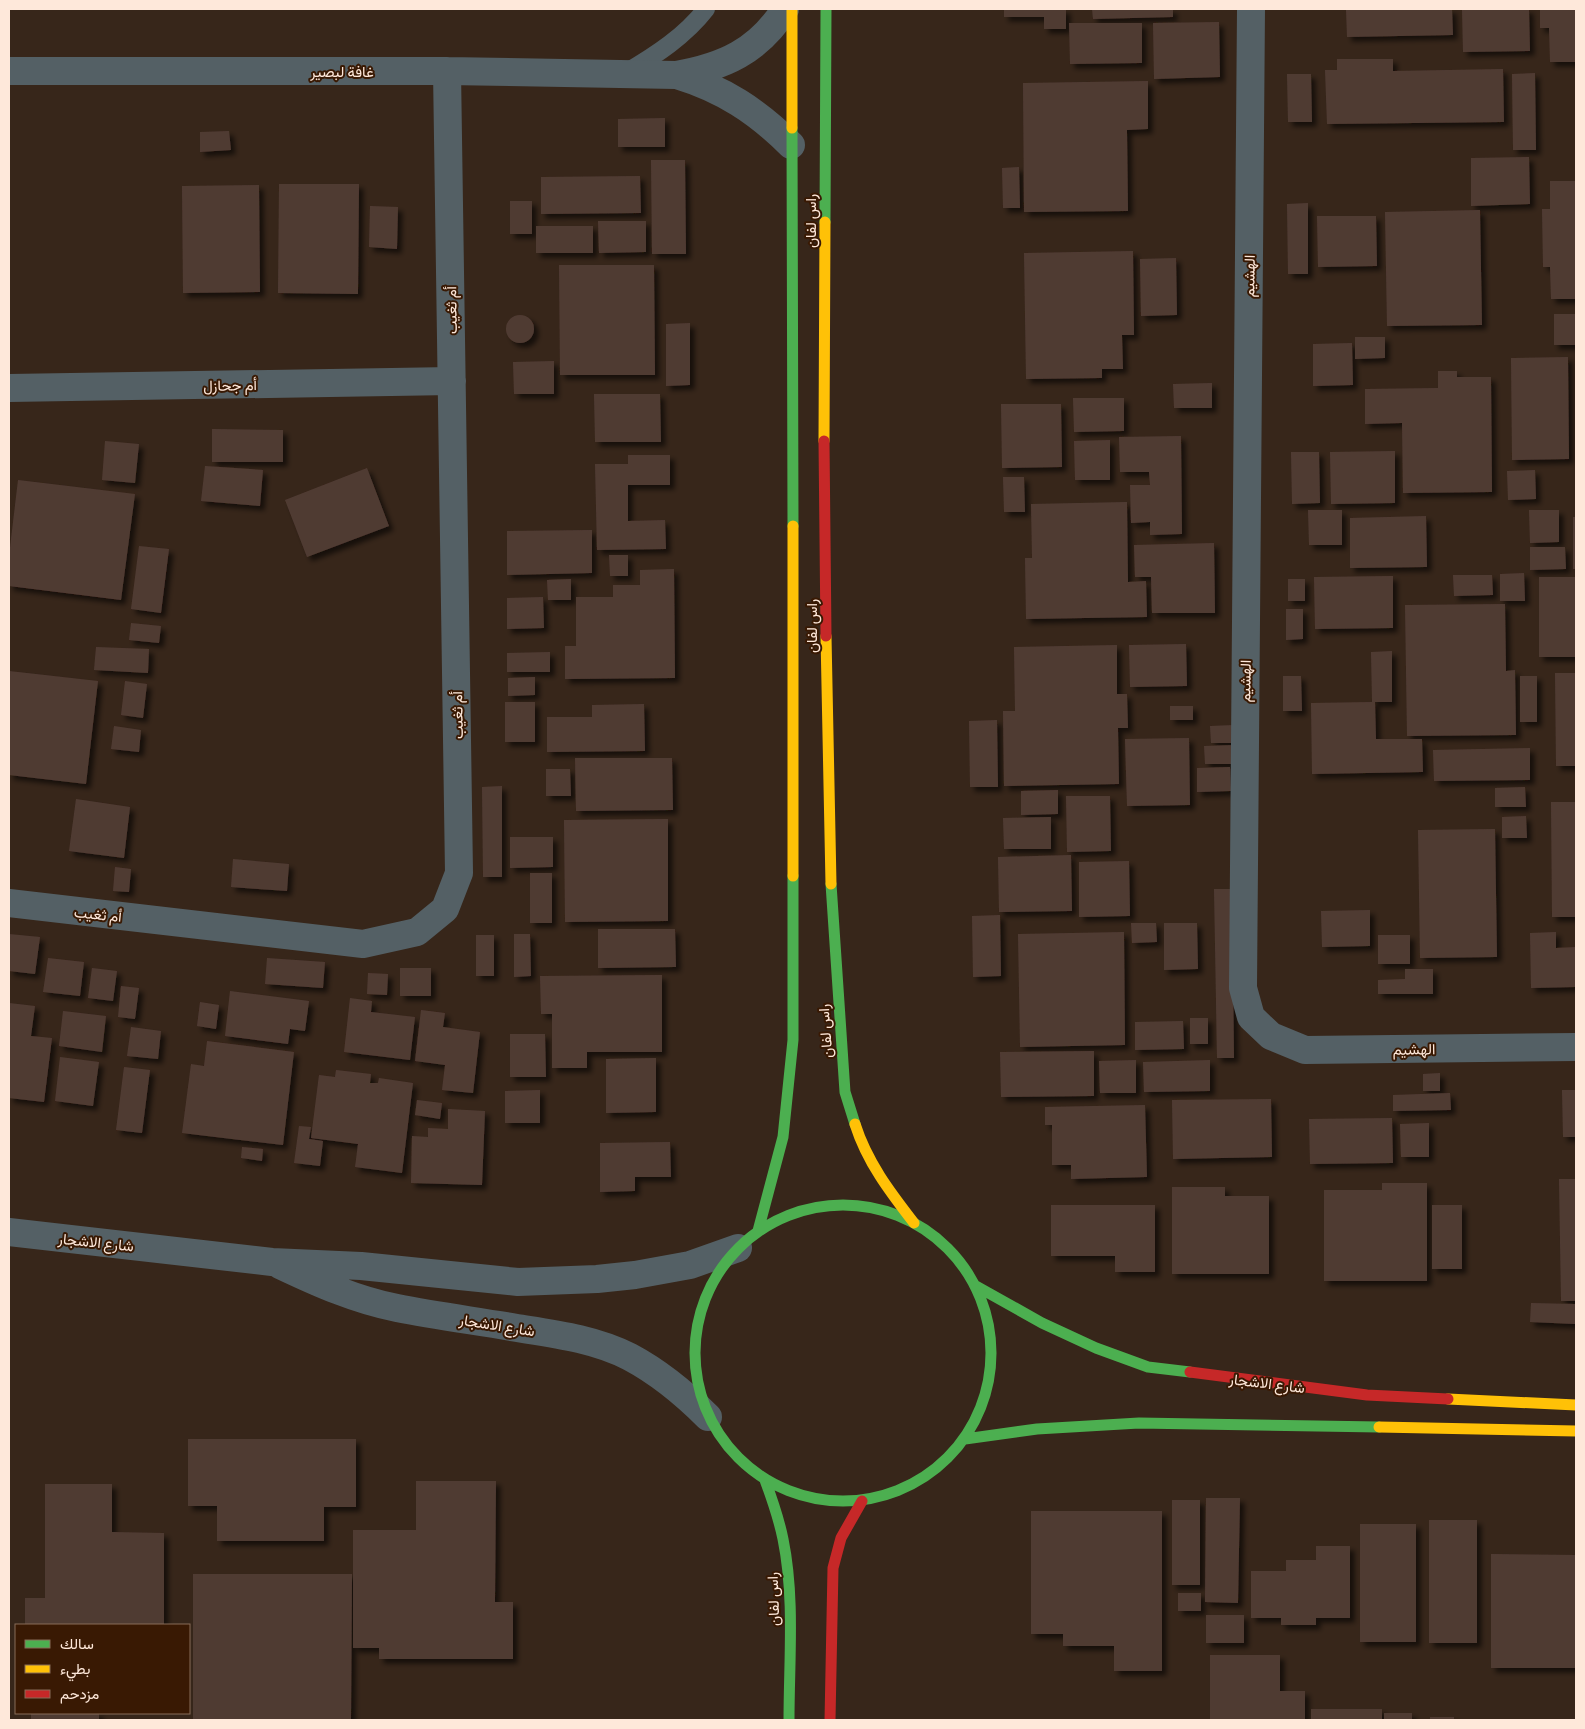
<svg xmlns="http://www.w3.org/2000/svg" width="1585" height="1729" font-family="Manrope,Vazirmatn,sans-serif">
<defs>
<filter id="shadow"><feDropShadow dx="4.5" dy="4.5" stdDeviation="2.5" flood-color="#0009"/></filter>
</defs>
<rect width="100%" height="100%" fill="#37261a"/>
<path fill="#503b33" filter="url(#shadow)" d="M 1004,9 L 1066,9 L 1066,29 L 1044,29 L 1044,17 L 1004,17 Z
M 1092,9 L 1173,9 L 1173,17 L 1093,19 Z
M 1346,9 L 1452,9 L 1453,35 L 1347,37 Z
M 1462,9 L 1529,9 L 1530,51 L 1463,52 Z
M 1540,9 L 1576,9 L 1576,62 L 1550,62 L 1549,28 L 1540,28 Z
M 1219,22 L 1220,77 L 1154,79 L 1153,23 Z
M 1069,23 L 1142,23 L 1142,63 L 1070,64 Z
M 1337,59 L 1393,59 L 1393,71 L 1503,69 L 1504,122 L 1327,124 L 1325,70 L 1337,70 Z
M 1535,73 L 1536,150 L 1513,150 L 1512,74 Z
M 1287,74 L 1311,74 L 1312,122 L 1288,122 Z
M 1148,81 L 1148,129 L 1127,130 L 1128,211 L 1024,212 L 1023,83 Z
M 665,118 L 665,147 L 618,147 L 618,119 Z
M 229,131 L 231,150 L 200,152 L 200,132 Z
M 1529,157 L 1530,204 L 1471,206 L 1471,158 Z
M 651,160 L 685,160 L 686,254 L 652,254 Z
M 1019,167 L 1020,208 L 1003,208 L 1002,168 Z
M 640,176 L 641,213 L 541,214 L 541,177 Z
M 1550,181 L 1576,181 L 1576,299 L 1551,299 L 1550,267 L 1543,267 L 1542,209 L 1550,209 Z
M 279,184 L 359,184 L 358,294 L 278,293 Z
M 259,185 L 260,292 L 183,293 L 182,186 Z
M 510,201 L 532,201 L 532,234 L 510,234 Z
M 1308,203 L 1308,274 L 1288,274 L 1287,204 Z
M 370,206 L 398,207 L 397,249 L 369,247 Z
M 1480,210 L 1482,325 L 1387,326 L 1385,212 Z
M 1317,216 L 1376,216 L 1377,266 L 1318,267 Z
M 598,221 L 646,221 L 646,252 L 599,253 Z
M 536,226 L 593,226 L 593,253 L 536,253 Z
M 1133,251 L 1134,335 L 1122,335 L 1123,369 L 1102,369 L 1102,378 L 1026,379 L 1024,253 Z
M 1176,258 L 1177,315 L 1141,316 L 1140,259 Z
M 559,265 L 654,265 L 655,375 L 560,375 Z
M 1554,314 L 1576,314 L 1576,345 L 1554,345 Z
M506 329a14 14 0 1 1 28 0a14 14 0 1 1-28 0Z
M 690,323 L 690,385 L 666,386 L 666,324 Z
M 1355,337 L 1385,337 L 1385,358 L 1355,359 Z
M 1352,343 L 1353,385 L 1313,386 L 1313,344 Z
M 1568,357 L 1569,459 L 1512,460 L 1511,358 Z
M 554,361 L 554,394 L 514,394 L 513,362 Z
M 1438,371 L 1457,371 L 1457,377 L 1491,377 L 1492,492 L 1403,493 L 1402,423 L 1365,424 L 1365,389 L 1438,388 Z
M 1212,383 L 1212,408 L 1174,408 L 1173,384 Z
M 594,394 L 660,394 L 661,442 L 595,442 Z
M 1073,398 L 1124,398 L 1124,431 L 1074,432 Z
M 1001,404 L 1061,404 L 1062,467 L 1002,468 Z
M 212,429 L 283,430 L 283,462 L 212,462 Z
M 1181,436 L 1182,534 L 1150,535 L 1150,522 L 1131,523 L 1130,485 L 1150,485 L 1149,472 L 1120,472 L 1119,437 Z
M 1110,440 L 1110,480 L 1075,480 L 1074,441 Z
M 105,441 L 139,444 L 135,483 L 102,480 Z
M 1395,451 L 1395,503 L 1331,504 L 1330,452 Z
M 1291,452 L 1319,452 L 1320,503 L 1292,504 Z
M 628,455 L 670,455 L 670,485 L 628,485 L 628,521 L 665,520 L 666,549 L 597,550 L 595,464 L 628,464 Z
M 205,466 L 263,470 L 260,506 L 201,501 Z
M 367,468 L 389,526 L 307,557 L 285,500 Z
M 1535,470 L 1536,499 L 1508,500 L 1507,471 Z
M 1003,477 L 1024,477 L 1025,512 L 1004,512 Z
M 18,480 L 135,494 L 121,600 L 9,586 L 9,556 Z
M 1127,502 L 1128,582 L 1146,581 L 1147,617 L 1026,619 L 1025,558 L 1032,558 L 1031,504 Z
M 1308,510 L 1342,510 L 1342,545 L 1309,545 Z
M 1529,510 L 1559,510 L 1559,542 L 1530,543 Z
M 1426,516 L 1427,567 L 1350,568 L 1350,518 Z
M 1573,517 L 1576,517 L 1576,569 L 1573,569 Z
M 592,530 L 592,573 L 507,575 L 507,531 Z
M 1214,543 L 1215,613 L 1152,613 L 1151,577 L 1135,577 L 1134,545 Z
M 139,546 L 169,549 L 161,613 L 131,609 Z
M 1530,547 L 1565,547 L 1566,569 L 1530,570 Z
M 609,555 L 628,555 L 628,576 L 610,576 Z
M 674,569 L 675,678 L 565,679 L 565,646 L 576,646 L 576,597 L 613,597 L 613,585 L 640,585 L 640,570 Z
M 1524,573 L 1525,601 L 1500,601 L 1500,574 Z
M 1453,575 L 1492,575 L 1493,595 L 1454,596 Z
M 1393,576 L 1393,628 L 1315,629 L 1314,577 Z
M 1539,577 L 1576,577 L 1576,657 L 1539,657 Z
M 571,579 L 571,600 L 548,600 L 547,580 Z
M 1288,579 L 1305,579 L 1305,601 L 1288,601 Z
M 543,597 L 544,628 L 507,629 L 507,598 Z
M 1505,604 L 1506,671 L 1515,670 L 1516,735 L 1407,736 L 1405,605 Z
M 1286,609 L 1303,609 L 1303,639 L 1286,640 Z
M 131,623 L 161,626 L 159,643 L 129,640 Z
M 1186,644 L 1187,686 L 1130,687 L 1129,645 Z
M 1117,645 L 1117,694 L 1127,694 L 1128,728 L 1118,728 L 1119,784 L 1004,786 L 1003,711 L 1015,711 L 1014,647 Z
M 96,647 L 149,649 L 148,673 L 94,670 Z
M 1392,651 L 1392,702 L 1375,702 L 1376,739 L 1422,739 L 1423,772 L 1312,774 L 1311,703 L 1372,702 L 1371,652 Z
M 550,652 L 550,672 L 507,672 L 507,653 Z
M 9,671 L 98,681 L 86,784 L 9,775 Z
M 1555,673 L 1576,673 L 1576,766 L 1556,766 Z
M 1283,676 L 1301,676 L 1302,711 L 1283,711 Z
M 1520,676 L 1537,676 L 1537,722 L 1520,722 Z
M 535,677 L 535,695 L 508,696 L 508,678 Z
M 125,681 L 147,684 L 143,718 L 121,715 Z
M 505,702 L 535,702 L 535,742 L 505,742 Z
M 644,704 L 645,751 L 547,752 L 547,717 L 592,717 L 592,705 Z
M 1170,706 L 1193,706 L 1193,720 L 1170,720 Z
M 997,720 L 998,787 L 970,787 L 969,721 Z
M 1234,725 L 1234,743 L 1211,743 L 1210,726 Z
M 114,726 L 141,730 L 139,752 L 111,749 Z
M 1189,738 L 1190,805 L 1127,806 L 1125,739 Z
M 1235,745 L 1235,764 L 1205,764 L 1204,746 Z
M 1530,748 L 1530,780 L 1434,781 L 1433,750 Z
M 575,758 L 672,758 L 673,810 L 576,811 Z
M 1230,767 L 1231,791 L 1197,792 L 1197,768 Z
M 546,769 L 570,769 L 571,796 L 546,796 Z
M 502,786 L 502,877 L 483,877 L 482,787 Z
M 1525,787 L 1526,807 L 1495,807 L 1495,788 Z
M 1058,790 L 1058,814 L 1021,815 L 1021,791 Z
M 1066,796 L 1110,796 L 1111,851 L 1067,852 Z
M 76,799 L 130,807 L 124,858 L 69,851 Z
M 1551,802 L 1576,802 L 1576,917 L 1552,917 Z
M 1526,816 L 1527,838 L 1502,838 L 1502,817 Z
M 1051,817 L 1051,849 L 1004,849 L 1003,818 Z
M 668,819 L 668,921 L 565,922 L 564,820 Z
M 1495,829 L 1497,957 L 1420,958 L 1418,830 Z
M 510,837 L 553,837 L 553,867 L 510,868 Z
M 1071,855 L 1072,911 L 999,912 L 998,857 Z
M 233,859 L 289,864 L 287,891 L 231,887 Z
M 1129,861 L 1130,916 L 1079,917 L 1079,862 Z
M 115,867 L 131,869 L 129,892 L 113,891 Z
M 530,873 L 552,873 L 552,923 L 530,923 Z
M 1214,889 L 1232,889 L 1234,1058 L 1217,1058 Z
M 1370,910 L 1370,946 L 1322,947 L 1321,911 Z
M 1000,915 L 1001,976 L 973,977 L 972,916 Z
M 1131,923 L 1156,923 L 1157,942 L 1132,943 Z
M 1164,923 L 1197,923 L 1198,969 L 1164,970 Z
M 598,929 L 675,929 L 676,967 L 598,968 Z
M 1124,932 L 1125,1045 L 1020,1047 L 1018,934 Z
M 1556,932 L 1556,948 L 1576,947 L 1576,987 L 1531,988 L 1530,933 Z
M 9,934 L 40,937 L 35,974 L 9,971 Z
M 514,934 L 530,934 L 531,976 L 514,977 Z
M 476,935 L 494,935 L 494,976 L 476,976 Z
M 1378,935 L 1410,935 L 1410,964 L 1378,964 Z
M 48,958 L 84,962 L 80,996 L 43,992 Z
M 267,958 L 325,962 L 323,988 L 265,984 Z
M 92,968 L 117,971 L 113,1001 L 88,998 Z
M 400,968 L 431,968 L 431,996 L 400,996 Z
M 1405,969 L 1433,969 L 1433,994 L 1378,994 L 1378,980 L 1405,979 Z
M 368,973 L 388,974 L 387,995 L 367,994 Z
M 662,975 L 662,1052 L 587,1052 L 587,1068 L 552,1068 L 552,1014 L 541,1014 L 540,976 Z
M 121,986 L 139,988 L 135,1019 L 118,1017 Z
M 230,991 L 309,1001 L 305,1031 L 290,1029 L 288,1044 L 225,1036 Z
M 350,998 L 372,1001 L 371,1012 L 415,1017 L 410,1060 L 344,1052 Z
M 200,1002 L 219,1005 L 216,1029 L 197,1026 Z
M 9,1003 L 35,1006 L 31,1036 L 52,1038 L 44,1102 L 9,1098 Z
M 421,1010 L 445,1013 L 443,1027 L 480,1032 L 473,1093 L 442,1090 L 445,1065 L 415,1061 Z
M 63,1011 L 106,1016 L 102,1052 L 59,1046 Z
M 1190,1018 L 1208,1018 L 1208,1044 L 1190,1044 Z
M 1183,1021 L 1184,1049 L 1135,1050 L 1135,1022 Z
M 131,1027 L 161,1031 L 158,1059 L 127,1056 Z
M 510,1034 L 545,1034 L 546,1077 L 510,1077 Z
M 207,1041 L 294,1052 L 283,1145 L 182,1133 L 191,1064 L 204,1066 Z
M 1094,1051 L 1094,1096 L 1001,1097 L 1000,1052 Z
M 60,1057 L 99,1062 L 93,1106 L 55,1101 Z
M 656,1058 L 656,1112 L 606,1113 L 606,1059 Z
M 1136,1060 L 1136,1093 L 1100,1093 L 1099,1061 Z
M 1210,1060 L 1210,1091 L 1144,1092 L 1143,1062 Z
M 124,1067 L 150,1070 L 142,1133 L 116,1130 Z
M 336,1070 L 371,1074 L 370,1083 L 378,1083 L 379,1078 L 413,1083 L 402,1173 L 355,1167 L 358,1144 L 311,1138 L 319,1075 L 335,1077 Z
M 1440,1073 L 1440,1091 L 1423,1091 L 1423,1074 Z
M 540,1090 L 540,1123 L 505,1123 L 505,1091 Z
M 1562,1090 L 1576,1090 L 1576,1137 L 1563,1137 Z
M 1450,1093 L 1451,1110 L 1393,1111 L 1393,1095 Z
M 1271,1099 L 1272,1157 L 1173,1159 L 1172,1100 Z
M 417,1100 L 442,1103 L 440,1119 L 415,1115 Z
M 1145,1105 L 1147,1177 L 1071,1179 L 1071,1165 L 1052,1165 L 1052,1125 L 1045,1125 L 1045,1107 Z
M 448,1109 L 485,1111 L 482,1185 L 411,1183 L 412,1136 L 428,1137 L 428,1128 L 448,1129 Z
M 1392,1118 L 1393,1163 L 1310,1164 L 1309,1119 Z
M 1429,1123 L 1429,1157 L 1401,1157 L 1400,1124 Z
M 299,1126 L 311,1127 L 309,1139 L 323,1141 L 320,1166 L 294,1163 Z
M 670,1142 L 671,1177 L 635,1177 L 635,1191 L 600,1192 L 600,1143 Z
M 242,1147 L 263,1149 L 262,1161 L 241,1158 Z
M 1559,1179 L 1576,1179 L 1576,1301 L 1561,1301 Z
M 1382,1183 L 1427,1183 L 1427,1281 L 1324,1281 L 1324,1190 L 1382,1190 Z
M 1172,1187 L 1225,1187 L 1225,1196 L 1269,1196 L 1269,1274 L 1172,1274 Z
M 1051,1205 L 1155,1205 L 1155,1272 L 1115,1272 L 1115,1256 L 1051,1256 Z
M 1432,1205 L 1462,1205 L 1462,1269 L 1432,1269 Z
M 1531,1303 L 1575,1304 L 1575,1324 L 1530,1322 Z
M 188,1439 L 356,1439 L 356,1507 L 324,1507 L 324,1541 L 217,1541 L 217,1506 L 188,1506 Z
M 416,1481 L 496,1481 L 495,1602 L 513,1602 L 513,1659 L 379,1659 L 379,1648 L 353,1648 L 353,1530 L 416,1530 Z
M 45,1484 L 112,1484 L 112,1532 L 164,1533 L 164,1625 L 25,1625 L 25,1598 L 45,1598 Z
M 1206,1498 L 1240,1498 L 1238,1603 L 1205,1602 Z
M 1172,1500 L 1200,1500 L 1200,1585 L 1172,1585 Z
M 1031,1511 L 1162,1511 L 1162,1671 L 1114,1671 L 1114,1646 L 1063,1646 L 1063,1634 L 1031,1634 Z
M 1429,1520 L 1477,1520 L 1477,1643 L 1429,1643 Z
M 1360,1524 L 1416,1524 L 1416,1642 L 1360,1642 Z
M 1316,1546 L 1350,1546 L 1350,1618 L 1316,1618 L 1316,1625 L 1281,1625 L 1281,1618 L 1251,1618 L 1251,1571 L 1286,1571 L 1286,1560 L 1316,1560 Z
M 1491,1554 L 1576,1555 L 1576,1668 L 1491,1668 Z
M 193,1574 L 352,1574 L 351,1720 L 193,1720 Z
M 1178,1593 L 1201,1593 L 1201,1611 L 1178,1611 Z
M 1206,1615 L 1244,1615 L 1244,1643 L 1206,1643 Z
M 1210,1655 L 1280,1655 L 1280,1691 L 1305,1691 L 1305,1720 L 1210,1720 Z
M 1311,1709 L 1382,1709 L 1382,1720 L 1311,1720 Z
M 31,1713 L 99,1713 L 99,1720 L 31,1720 Z
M 1384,1713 L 1412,1713 L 1412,1720 L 1384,1720 Z
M 1430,1717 L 1454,1717 L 1454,1720 L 1430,1720 Z"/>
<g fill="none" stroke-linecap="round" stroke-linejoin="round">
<path stroke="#546065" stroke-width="18" d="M 627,72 C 656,55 685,36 706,9"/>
<path stroke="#546065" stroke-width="28" d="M 1251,9 L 1243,988 L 1251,1017 L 1271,1036 L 1305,1050 L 1576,1047
M 9,71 L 447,71 L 676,75 C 723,67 759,51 785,9
M 677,75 C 723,89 757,111 791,145
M 9,388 L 452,381
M 9,903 L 363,944 L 417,932 L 445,909 L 459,873 L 447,71
M 9,1232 L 272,1262 L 361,1266 L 518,1282 L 597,1279 L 635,1275 L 690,1265 L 738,1248
M 280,1265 C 318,1283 356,1300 397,1308 C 437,1316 477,1321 517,1328 C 555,1334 595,1339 630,1357 C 660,1373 684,1393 708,1417"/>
<path stroke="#4caf50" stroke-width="11" d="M 792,128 L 793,526
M 825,222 L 826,9
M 831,884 L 845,1092 L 855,1124
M695 1353a148 148 0 1 1 296 0a148 148 0 1 1-296 0Z
M 758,1231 L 783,1137 L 793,1040 L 793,876
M 976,1286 L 1042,1323 L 1096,1348 L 1148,1367 L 1190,1372
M 965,1439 L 1037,1429 L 1139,1423 L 1379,1427
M 765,1480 C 772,1499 779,1519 783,1539 C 795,1598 789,1660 789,1720"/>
<path stroke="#ffc107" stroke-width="11" d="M 792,9 L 792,128
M 824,441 L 825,222
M 793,526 L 793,876
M 826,636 L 831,884
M 855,1124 C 867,1162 890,1192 914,1223
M 1448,1399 L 1576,1405
M 1379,1427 L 1576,1431"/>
<path stroke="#c62828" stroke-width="11" d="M 824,441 L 826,636
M 1190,1372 L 1367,1395 L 1448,1399
M 830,1720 L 833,1568 L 841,1538 L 862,1501"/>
</g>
<g text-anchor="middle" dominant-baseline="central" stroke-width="4" stroke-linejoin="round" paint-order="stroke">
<g font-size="15" fill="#fee8da" stroke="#391903">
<text x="342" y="71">غافة لبصير</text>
<text transform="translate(810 221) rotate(-90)">راس لفان</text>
<text transform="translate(1249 276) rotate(-89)">الهشيم</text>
<text transform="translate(451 310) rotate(-91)">أم ثغيب</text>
<text transform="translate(230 385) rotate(-1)">أم جحازل</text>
<text transform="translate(811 626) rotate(-90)">راس لفان</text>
<text transform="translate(1245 681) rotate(-89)">الهشيم</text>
<text transform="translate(457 715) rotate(-91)">أم ثغيب</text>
<text transform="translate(98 914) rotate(6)">أم ثغيب</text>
<text transform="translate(825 1031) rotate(-94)">راس لفان</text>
<text transform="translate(1414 1049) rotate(-1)">الهشيم</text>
<text transform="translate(96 1242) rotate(6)">شارع الاشجار</text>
<text transform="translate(497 1325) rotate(9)">شارع الاشجار</text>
<text transform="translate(1267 1383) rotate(7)">شارع الاشجار</text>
<text transform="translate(773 1599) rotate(-92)">راس لفان</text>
</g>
</g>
<rect width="1585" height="1729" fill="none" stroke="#fee8da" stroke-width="20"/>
<rect x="15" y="1624" width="175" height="90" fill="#391903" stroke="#886c59"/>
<rect x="25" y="1640" width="25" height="8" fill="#4caf50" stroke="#886c59"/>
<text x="60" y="1649" font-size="15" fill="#fee8da">سالك</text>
<rect x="25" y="1665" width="25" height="8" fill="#ffc107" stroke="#886c59"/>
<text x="60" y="1674" font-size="15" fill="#fee8da">بطيء</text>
<rect x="25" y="1690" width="25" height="8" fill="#c62828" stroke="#886c59"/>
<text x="60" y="1699" font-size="15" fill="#fee8da">مزدحم</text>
</svg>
